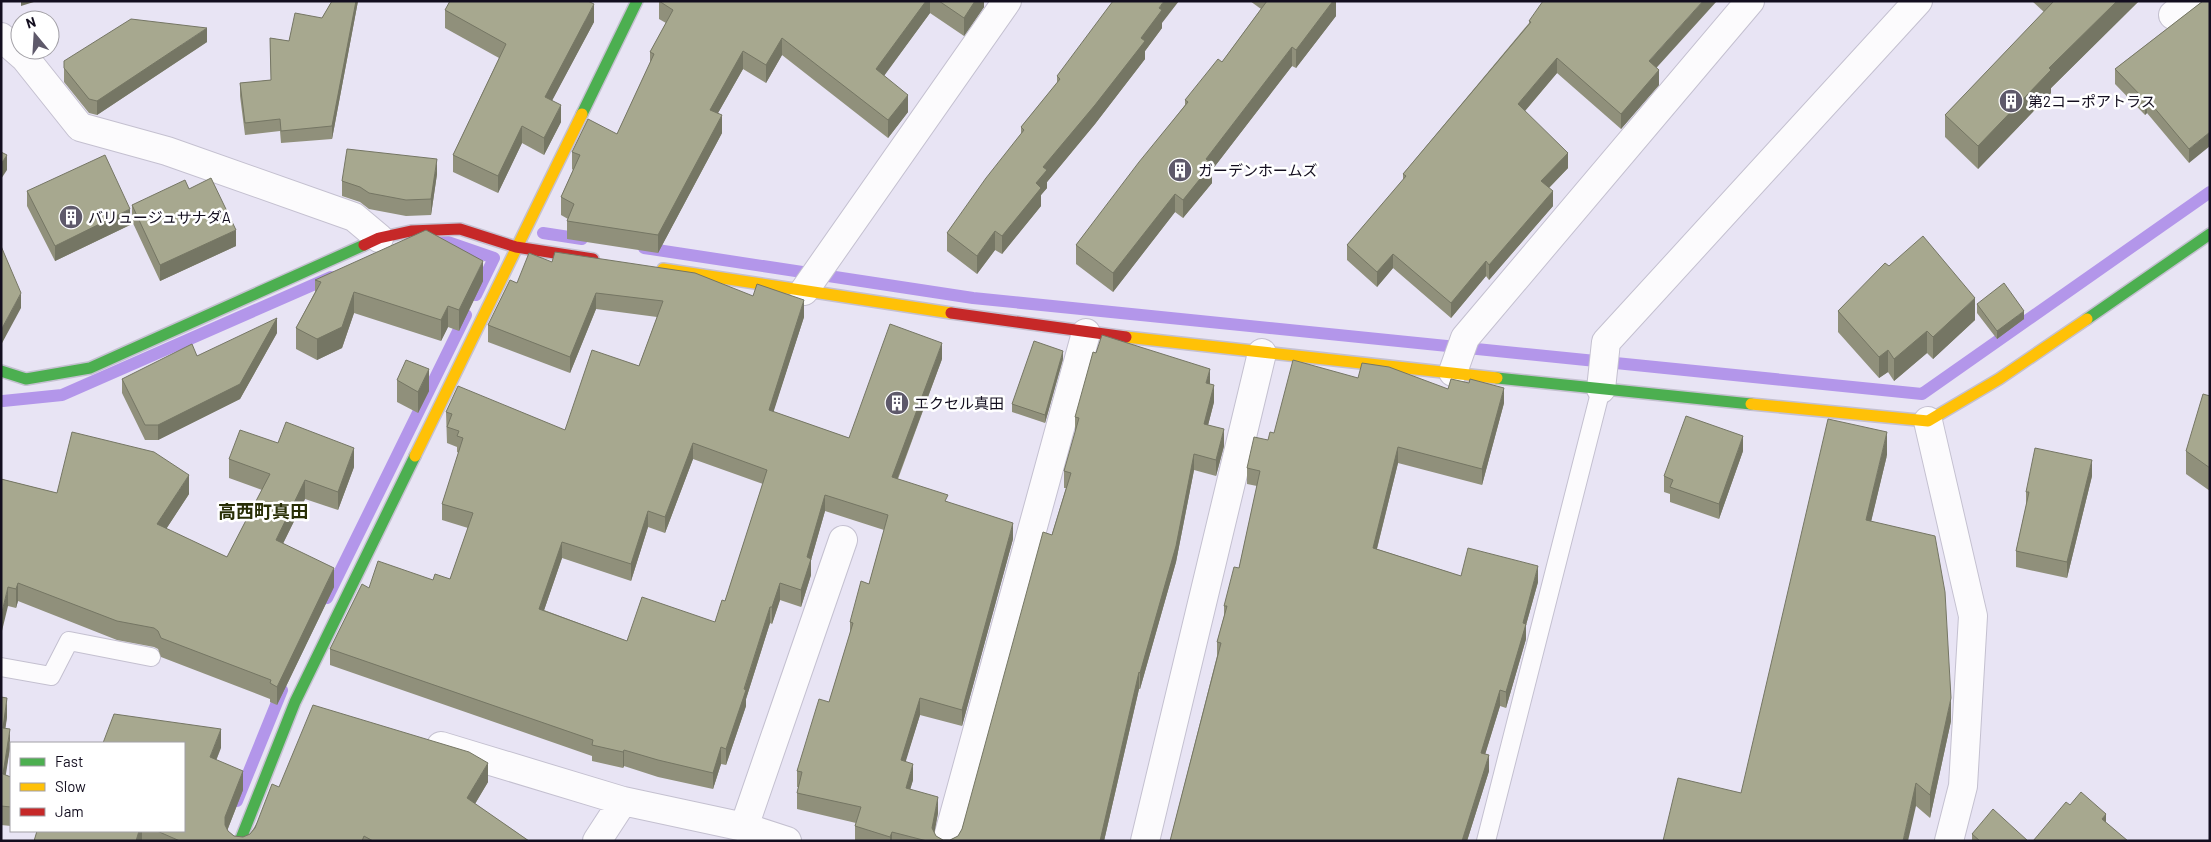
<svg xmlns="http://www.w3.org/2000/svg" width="2211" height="842" font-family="Barlow,'Noto Sans JP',sans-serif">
<rect width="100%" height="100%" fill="#e8e4f4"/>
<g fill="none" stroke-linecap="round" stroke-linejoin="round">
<path stroke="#b396ea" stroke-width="12" d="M 543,233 L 582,239
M 436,238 L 494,258 L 476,295
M 644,248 L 973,298 L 1922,394 L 2210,192
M 3,401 L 62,395 L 331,277
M 327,598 L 466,315
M 237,801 L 282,690"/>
<g stroke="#c4c0d0" stroke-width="20">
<path id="lane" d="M 1,667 L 51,676 L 69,641 L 151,657
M 1486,841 L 1601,389"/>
</g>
<g stroke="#c4c0d0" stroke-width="30">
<path id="street" d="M 2173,15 L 2190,1
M 1,37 L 25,58 L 80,127 L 167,151 L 354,217 L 379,238
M 804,291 L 1007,1
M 1453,372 L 1465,338 L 1750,1
M 1601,389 L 1606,342 L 1918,1
M 1928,421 L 1973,616 L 1963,786 L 1949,841
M 441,746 L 623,801 L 744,827 L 787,841
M 744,827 L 843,540
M 597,841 L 623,801
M 947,841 L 1086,333
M 1145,841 L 1262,353"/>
</g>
<g stroke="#c4c0d0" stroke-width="14">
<path id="fast" d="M 582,114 L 637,1
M 2087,319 L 2210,234
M 1,371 L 26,379 L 90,368 L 364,245
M 1497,378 L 1751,404
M 240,841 L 295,702 L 415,456"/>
</g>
<g stroke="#c4c0d0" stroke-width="14">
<path id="slow" d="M 663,269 L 951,313
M 1126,337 L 1497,378
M 1751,404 L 1928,421 L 1999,379 L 2087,319
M 415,456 L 582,114"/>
</g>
<g stroke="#c4c0d0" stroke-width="14">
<path id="jam" d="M 364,245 L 379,238 L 411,231 L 460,229 L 516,247 L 593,259
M 951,313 L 1126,337"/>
</g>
<use href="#lane" stroke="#fcfbfd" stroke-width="18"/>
<use href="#street" stroke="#fcfbfd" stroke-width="28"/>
<use href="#fast" stroke="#4caf50" stroke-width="11"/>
<use href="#slow" stroke="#ffc107" stroke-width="11"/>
<use href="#jam" stroke="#c62828" stroke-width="11"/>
</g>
<path fill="#90907b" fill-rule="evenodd" d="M 332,1 L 358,1 L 332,139 L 281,143 L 280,131 L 245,135 L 240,96 L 240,83 L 271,80 L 270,38 L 289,41 L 322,18 Z
M 659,1 L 984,1 L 984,7 L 964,36 L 930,13 L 884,75 L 908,112 L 888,138 L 782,55 L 766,83 L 743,69 L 718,113 L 722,133 L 658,253 L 567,239 L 567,221 L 568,219 L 561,215 L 561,197 L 573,170 L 572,169 L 572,152 L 617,134 L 650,63 L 650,52 L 666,23 L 659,19 Z
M 1250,1 L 1336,1 L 1336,16 L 1296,68 L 1292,66 L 1212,170 L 1212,183 L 1183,218 L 1175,212 L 1113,292 L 1076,264 L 1076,245 L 1185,105 L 1185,100 L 1222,62 L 1261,9 Z
M 2032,1 L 2139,1 L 2051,88 L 2051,93 L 1978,169 L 1945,137 L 1945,115 L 2044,12 Z
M 2203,1 L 2189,163 L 2147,113 L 2145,115 L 2115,84 L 2115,69 Z
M 445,10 L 594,22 L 552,100 L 561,122 L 544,155 L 522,143 L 498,193 L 453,172 L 453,155 L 499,58 L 445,28 Z
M 1529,21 L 1657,68 L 1659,85 L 1621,129 L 1557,73 L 1525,111 L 1568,168 L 1549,188 L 1553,206 L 1489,280 L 1486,276 L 1451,318 L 1393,268 L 1377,287 L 1347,260 L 1347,245 L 1403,180 L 1403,174 L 1529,23 Z
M 1162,23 L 1162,28 L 1145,51 L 1145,59 L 1095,124 L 1047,182 L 1047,188 L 1041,195 L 1041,206 L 1002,254 L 995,250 L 977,274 L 947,251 L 947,233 L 1021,134 L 1021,127 L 1057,83 L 1057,76 Z
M 207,42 L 97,115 L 89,113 L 64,82 L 64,61 Z
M 437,174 L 431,215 L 406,216 L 369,209 L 360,202 L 342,196 L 342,181 Z
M 189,189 L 236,246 L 160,281 L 132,221 L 132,205 Z
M 27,191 L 130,225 L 55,261 L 27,206 Z
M 552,262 L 804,317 L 773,412 L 849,438 L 942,359 L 898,479 L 948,502 L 1013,539 L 962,726 L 920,715 L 905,762 L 913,780 L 910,789 L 938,813 L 934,832 L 936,836 L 943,840 L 950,840 L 958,836 L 962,829 L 1066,488 L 1064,488 L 1064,471 L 1075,433 L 1075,417 L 1210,384 L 1214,402 L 1208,425 L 1224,446 L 1216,476 L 1194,470 L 1176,562 L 1140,689 L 1139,689 L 1104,841 L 855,841 L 855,826 L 856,823 L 797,809 L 797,793 L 798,787 L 797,787 L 797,771 L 829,702 L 850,634 L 850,622 L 869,584 L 884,530 L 825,511 L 811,560 L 811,575 L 801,607 L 780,600 L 772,624 L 770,623 L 746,699 L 746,706 L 726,765 L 721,764 L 713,789 L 658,777 L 624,766 L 623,768 L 592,761 L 592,756 L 330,665 L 330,649 L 369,588 L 433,580 L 450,579 L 468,528 L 442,520 L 442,504 L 459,453 L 457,452 L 457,447 L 447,443 L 446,412 L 565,430 L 639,366 L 657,317 L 596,309 L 570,373 L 488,342 L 488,325 L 517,283 ZM 693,459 L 763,484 L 725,601 L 715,622 L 627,641 L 544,610 L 562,558 L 631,581 L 648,527 L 665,533 Z
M 1889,266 L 1975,320 L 1933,359 L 1927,353 L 1894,381 L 1888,372 L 1879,378 L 1838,332 L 1838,311 Z
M 315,280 L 483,281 L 459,331 L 448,327 L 441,341 L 354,313 L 342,348 L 317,360 L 296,349 L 296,328 L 315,292 Z
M 1977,304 L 2024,319 L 1997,339 L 1977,313 Z
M 277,333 L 240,399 L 158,440 L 145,440 L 122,393 L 122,379 L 197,356 Z
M 1063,359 L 1045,423 L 1012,412 L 1012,404 Z
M 1358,378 L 1448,389 L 1504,403 L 1482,485 L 1398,463 L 1377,549 L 1461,576 L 1538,582 L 1526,625 L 1526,639 L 1506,708 L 1500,706 L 1485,754 L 1489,771 L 1467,841 L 1170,841 L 1217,656 L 1217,642 L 1224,616 L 1224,606 L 1239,568 L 1257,486 L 1247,484 L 1247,468 L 1274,433 Z
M 397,380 L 429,391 L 418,413 L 397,402 Z
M 2210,396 L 2210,491 L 2186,474 L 2186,451 Z
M 278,443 L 354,467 L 338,510 L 305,499 L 283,543 L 334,587 L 277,705 L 270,702 L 270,699 L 161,657 L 158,649 L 154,647 L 117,640 L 18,601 L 16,608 L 8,606 L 1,479 L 57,493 L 189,494 L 166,529 L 227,557 L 262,490 L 229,478 L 229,459 Z
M 1743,451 L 1719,519 L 1670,502 L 1670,494 L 1664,492 L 1664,476 Z
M 1887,455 L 1871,521 L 1951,721 L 1930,818 L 1916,806 L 1741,793 Z
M 2092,476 L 2067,578 L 2016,567 L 2016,551 L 2026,506 L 2026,492 Z
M 1,697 L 7,717 L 5,728 L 10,748 L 5,775 L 11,777 L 11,826 L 1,825 Z
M 221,748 L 216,760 L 243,790 L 227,831 L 234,836 L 243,837 L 250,834 L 279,787 L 488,782 L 475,804 L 529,841 L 34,841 L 37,831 L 184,831 Z
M 1972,834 L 2028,841 L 1972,841 Z"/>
<path fill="#757664" d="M 21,1 L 37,1 L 21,6 Z
M 356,1 L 358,1 L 332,139 L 332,126 Z
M 926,1 L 930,1 L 930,13 L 876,87 L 876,69 Z
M 975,1 L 984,1 L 984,7 L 964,36 L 964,18 Z
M 1164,1 L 1179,1 L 1162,23 L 1162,28 L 1145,51 L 1145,59 L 1095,124 L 1047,182 L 1047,188 L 1041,195 L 1041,206 L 1002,254 L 1002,236 L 1036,183 L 1043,167 L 1141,38 L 1159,8 Z
M 1333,1 L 1336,1 L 1336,16 L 1296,68 L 1296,50 Z
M 1703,1 L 1717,1 L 1649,76 L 1649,61 Z
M 2117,1 L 2139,1 L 2051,88 L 2051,93 L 1978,169 L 1978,146 L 2049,68 Z
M 594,4 L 594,22 L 545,114 L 545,97 Z
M 207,28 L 207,42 L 97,115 L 97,101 Z
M 782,38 L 782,55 L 766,83 L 766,65 Z
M 1292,47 L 1292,66 L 1212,170 L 1212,183 L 1183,218 L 1183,200 L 1206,159 Z
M 743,51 L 743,69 L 710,127 L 710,110 Z
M 1557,58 L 1557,73 L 1518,119 L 1518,104 Z
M 1659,70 L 1659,85 L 1621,129 L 1621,114 Z
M 908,95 L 908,112 L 888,138 L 888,120 Z
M 2147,99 L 2147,113 L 2145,115 L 2145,100 Z
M 561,105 L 561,122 L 544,155 L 544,138 Z
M 722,115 L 722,133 L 658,253 L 658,235 Z
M 522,126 L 522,143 L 498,193 L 498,176 Z
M 2210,132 L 2210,146 L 2189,163 L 2189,149 Z
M 1568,153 L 1568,168 L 1541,196 L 1541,181 Z
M 7,155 L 7,170 L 1,179 L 1,164 Z
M 437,159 L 437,174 L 431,215 L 431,199 Z
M 1553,191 L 1553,206 L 1489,280 L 1489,265 Z
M 1175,194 L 1175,212 L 1113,292 L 1113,273 Z
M 130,209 L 130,225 L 55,261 L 55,246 Z
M 236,230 L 236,246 L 160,281 L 160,265 Z
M 995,231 L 995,250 L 977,274 L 977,256 Z
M 1393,254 L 1393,268 L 1377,287 L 1377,272 Z
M 483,261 L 483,281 L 459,331 L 459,310 Z
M 1486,261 L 1486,276 L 1451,318 L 1451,303 Z
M 354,292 L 354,313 L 342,348 L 317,360 L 317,339 Z
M 21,293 L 21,308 L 1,345 L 1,330 Z
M 596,293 L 596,309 L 570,373 L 570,357 Z
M 1975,298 L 1975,320 L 1933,359 L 1933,337 Z
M 804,300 L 804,317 L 769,426 L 769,410 Z
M 448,306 L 448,327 L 441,341 L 441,320 Z
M 2024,311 L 2024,319 L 1997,339 L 1997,331 Z
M 277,318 L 277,333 L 240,399 L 158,440 L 158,425 Z
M 1927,331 L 1927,353 L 1894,381 L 1894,359 Z
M 942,343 L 942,359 L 892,493 L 892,477 Z
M 1888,350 L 1888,372 L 1879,378 L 1879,357 Z
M 1063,351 L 1063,359 L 1045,423 L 1045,415 Z
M 429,369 L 429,391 L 418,413 L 418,392 Z
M 1210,369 L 1210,386 L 1206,383 Z
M 1214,385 L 1214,402 L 1204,441 L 1204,424 Z
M 1504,388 L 1504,403 L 1482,485 L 1482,469 Z
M 1224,429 L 1224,446 L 1216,476 L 1216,460 Z
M 1887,432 L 1887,455 L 1866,543 L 1866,520 Z
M 1743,436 L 1743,451 L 1719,519 L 1719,504 Z
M 693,443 L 693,459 L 665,533 L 665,517 Z
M 1398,447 L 1398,463 L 1373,564 L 1373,548 Z
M 354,448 L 354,467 L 338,510 L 338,492 Z
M 1194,454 L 1194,470 L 1176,562 L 1140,689 L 1140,673 Z
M 2092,460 L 2092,476 L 2067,578 L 2067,562 Z
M 189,475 L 189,494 L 157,543 L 157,524 Z
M 305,480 L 305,499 L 276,558 L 276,540 Z
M 825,495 L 825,511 L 811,560 L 811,575 L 801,607 L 801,590 L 807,557 Z
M 648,511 L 648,527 L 631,581 L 631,564 Z
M 1013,523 L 1013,539 L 962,726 L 962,710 Z
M 562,542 L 562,558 L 539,625 L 539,609 Z
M 1538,566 L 1538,582 L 1526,625 L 1526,639 L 1506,708 L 1506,692 L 1523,623 Z
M 334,568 L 334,587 L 277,705 L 277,687 Z
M 18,583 L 18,601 L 16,608 L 16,589 Z
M 780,583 L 780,600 L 772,624 L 772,607 Z
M 8,587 L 8,606 L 1,635 L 1,616 Z
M 770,607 L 770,623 L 746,699 L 746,706 L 726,765 L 726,749 Z
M 1139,672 L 1139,689 L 1104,841 L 1100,841 Z
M 1500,690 L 1500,706 L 1481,768 L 1481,753 Z
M 7,698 L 7,717 L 3,747 L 3,728 Z
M 920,698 L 920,715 L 901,777 L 901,760 Z
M 1951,698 L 1951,721 L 1930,818 L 1930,795 Z
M 10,729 L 10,748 L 3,793 L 3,774 Z
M 221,729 L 221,748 L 210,776 L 210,757 Z
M 721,747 L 721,764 L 713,789 L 713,773 Z
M 624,750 L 624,766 L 623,768 L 623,752 Z
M 1489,755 L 1489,771 L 1467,841 L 1462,841 Z
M 488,763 L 488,782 L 467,817 L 467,798 Z
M 913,764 L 913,780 L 906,804 L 906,788 Z
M 243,771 L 243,790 L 225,836 L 225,817 Z
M 1916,783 L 1916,806 L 1908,841 L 1903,841 Z
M 938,797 L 938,813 L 933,841 L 932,828 Z
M 2106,814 L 2106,835 L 2102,819 Z
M 139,831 L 142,831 L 142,841 L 136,841 Z
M 892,832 L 892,841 L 890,841 L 890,837 Z"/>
<path fill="#a7a88f" stroke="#757664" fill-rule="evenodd" d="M 332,1 L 356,1 L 332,126 L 281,131 L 280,119 L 245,123 L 240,83 L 271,80 L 270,38 L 289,41 L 295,13 L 322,18 Z
M 450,1 L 588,1 L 594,4 L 545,97 L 561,105 L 544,138 L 522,126 L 498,176 L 453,155 L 506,44 L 445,10 Z
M 659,1 L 926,1 L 876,69 L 908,95 L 888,120 L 782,38 L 766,65 L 743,51 L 710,110 L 722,115 L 658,235 L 567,221 L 574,204 L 561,197 L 580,155 L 572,152 L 588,119 L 617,134 L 654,54 L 650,52 L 673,10 Z
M 939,1 L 975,1 L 964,18 Z
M 1113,1 L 1164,1 L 1159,8 L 1162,10 L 1141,38 L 1145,41 L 1095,105 L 1043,167 L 1047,170 L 1036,183 L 1041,188 L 1002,236 L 995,231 L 977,256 L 947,233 L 986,178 L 1024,130 L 1021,127 L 1060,79 L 1057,76 Z
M 1267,1 L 1333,1 L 1296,50 L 1292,47 L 1206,159 L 1212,164 L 1183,200 L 1175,194 L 1113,273 L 1076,245 L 1139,162 L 1188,102 L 1185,100 L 1218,59 L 1222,62 Z
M 1543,1 L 1703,1 L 1649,61 L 1659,70 L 1621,114 L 1557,58 L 1518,104 L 1568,153 L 1541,181 L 1553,191 L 1489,265 L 1486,261 L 1451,303 L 1393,254 L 1377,272 L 1347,245 L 1406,176 L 1403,174 L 1531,22 L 1529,21 Z
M 2054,1 L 2117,1 L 2049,68 L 2051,70 L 1978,146 L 1945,115 Z
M 2203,1 L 2210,1 L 2210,132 L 2189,149 L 2147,99 L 2145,100 L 2115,69 Z
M 131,19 L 207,28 L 97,101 L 89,99 L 64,68 L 64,61 Z
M 347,149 L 437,159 L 431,199 L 406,200 L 369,193 L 360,187 L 342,181 Z
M 1,152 L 7,155 L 1,164 Z
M 105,155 L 130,209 L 55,246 L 27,191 Z
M 211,178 L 236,230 L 160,265 L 132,205 L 185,180 L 189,189 Z
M 426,230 L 483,261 L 459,310 L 448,306 L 441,320 L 354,292 L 342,327 L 317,339 L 296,328 L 321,282 L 315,280 Z
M 1923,236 L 1975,298 L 1933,337 L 1927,331 L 1894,359 L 1888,350 L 1879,357 L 1838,311 L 1885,263 L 1889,266 Z
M 1,246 L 21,293 L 1,330 Z
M 555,252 L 695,273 L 753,296 L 757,284 L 804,300 L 769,410 L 849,438 L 890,324 L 942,343 L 892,477 L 948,495 L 945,501 L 1013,523 L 962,710 L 920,698 L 901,760 L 913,764 L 906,788 L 938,797 L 932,828 L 936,836 L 943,840 L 950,840 L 958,836 L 962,829 L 1043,532 L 1052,535 L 1071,473 L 1064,471 L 1079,418 L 1075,417 L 1093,352 L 1096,353 L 1102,335 L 1210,369 L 1206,383 L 1214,385 L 1204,424 L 1224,429 L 1216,460 L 1194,454 L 1176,546 L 1140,673 L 1139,672 L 1100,841 L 927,841 L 892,832 L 890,837 L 855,826 L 861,807 L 797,793 L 802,772 L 797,771 L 819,699 L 829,702 L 853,623 L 850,622 L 861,581 L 869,584 L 888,515 L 825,495 L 807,557 L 811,559 L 801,590 L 780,583 L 772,607 L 770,607 L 744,689 L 746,690 L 726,749 L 721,747 L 713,773 L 658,760 L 624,750 L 623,752 L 592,745 L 593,740 L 330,649 L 362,584 L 369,588 L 378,561 L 433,580 L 435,574 L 450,579 L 473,513 L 442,504 L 463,438 L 457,436 L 459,431 L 447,427 L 452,414 L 446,412 L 458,386 L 565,430 L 592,350 L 639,366 L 663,301 L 596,293 L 570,357 L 488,325 L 510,280 L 517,283 L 529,253 L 552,262 ZM 693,443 L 767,470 L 725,601 L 722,600 L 715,622 L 642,597 L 627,641 L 539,609 L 562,542 L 631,564 L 648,511 L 665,517 Z
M 2004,283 L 2024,311 L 1997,331 L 1977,304 Z
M 277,318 L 240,384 L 158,425 L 145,425 L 122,379 L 192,344 L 197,356 Z
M 1034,341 L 1063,351 L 1045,415 L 1012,404 Z
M 406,360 L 429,369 L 418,392 L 397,380 Z
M 1293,360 L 1358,378 L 1362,363 L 1389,367 L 1448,389 L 1451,379 L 1469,383 L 1470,379 L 1504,388 L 1482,469 L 1398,447 L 1373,548 L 1461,576 L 1468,548 L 1538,566 L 1523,623 L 1526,624 L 1506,692 L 1500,690 L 1481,753 L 1489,755 L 1462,841 L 1170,841 L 1221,643 L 1217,642 L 1227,606 L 1224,606 L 1234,567 L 1239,568 L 1260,471 L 1247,468 L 1254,437 L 1268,440 L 1270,432 L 1274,433 Z
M 2203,394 L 2210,396 L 2210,468 L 2186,451 Z
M 1686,416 L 1743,436 L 1719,504 L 1670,487 L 1673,480 L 1664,476 Z
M 1828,419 L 1887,432 L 1866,520 L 1935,536 L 1945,592 L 1951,698 L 1930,795 L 1916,783 L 1903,841 L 1663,841 L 1678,778 L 1741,793 Z
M 286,422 L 354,448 L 338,492 L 305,480 L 276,540 L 334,568 L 277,687 L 270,683 L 271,680 L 161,638 L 158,631 L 154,628 L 117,621 L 18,583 L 16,589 L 8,587 L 1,616 L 1,479 L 57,493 L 72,432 L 154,452 L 189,475 L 157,524 L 227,557 L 270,474 L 229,459 L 240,430 L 278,443 Z
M 2035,448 L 2092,460 L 2067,562 L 2016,551 L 2029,492 L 2026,492 Z
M 1,697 L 7,698 L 3,728 L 10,729 L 3,774 L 11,777 L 11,807 L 1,806 Z
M 313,705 L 469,752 L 488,763 L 467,798 L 529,841 L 373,841 L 364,836 L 362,841 L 180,841 L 157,831 L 184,831 L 184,743 L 103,743 L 114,714 L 221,729 L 210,757 L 243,771 L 225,817 L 225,825 L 228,831 L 234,836 L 243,837 L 250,834 L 255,828 L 272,784 L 279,787 Z
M 2081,792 L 2106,814 L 2102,819 L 2128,841 L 2033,841 L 2066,802 L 2070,805 Z
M 1993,809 L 2028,841 L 1980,841 L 1972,834 Z
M 37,831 L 139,831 L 136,841 L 34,841 Z"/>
<defs>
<g id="building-disc" transform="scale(1.25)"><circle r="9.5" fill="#5e596a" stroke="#fff"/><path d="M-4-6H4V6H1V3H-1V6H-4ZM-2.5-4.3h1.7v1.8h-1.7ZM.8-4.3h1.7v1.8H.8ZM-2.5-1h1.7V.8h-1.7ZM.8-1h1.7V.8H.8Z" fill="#fff"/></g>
</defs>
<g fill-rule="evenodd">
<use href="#building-disc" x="2011" y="101"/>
<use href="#building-disc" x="1180" y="170"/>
<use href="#building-disc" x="71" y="217"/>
<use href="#building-disc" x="897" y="403"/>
</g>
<g text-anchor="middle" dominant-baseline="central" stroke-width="5" stroke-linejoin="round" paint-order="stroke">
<g font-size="15" fill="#130e1f" stroke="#fff" text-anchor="start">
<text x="2028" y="101">第2コーポアトラス</text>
<text x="1198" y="170">ガーデンホームズ</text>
<text x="88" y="217">バリュージュサナダA</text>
<text x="914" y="403">エクセル真田</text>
</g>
<g font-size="18" font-weight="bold" fill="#292f06" stroke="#fff">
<text x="263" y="511">高西町真田</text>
</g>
</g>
<rect width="2211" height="842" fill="none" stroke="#130e1f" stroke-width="5"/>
<rect x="10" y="742" width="175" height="90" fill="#ffffff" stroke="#a19fa5"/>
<rect x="20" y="758" width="25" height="8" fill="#4caf50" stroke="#a19fa5"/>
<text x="55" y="767" font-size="15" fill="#130e1f">Fast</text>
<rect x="20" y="783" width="25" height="8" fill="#ffc107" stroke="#a19fa5"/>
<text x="55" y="792" font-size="15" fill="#130e1f">Slow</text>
<rect x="20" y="808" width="25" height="8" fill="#c62828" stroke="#a19fa5"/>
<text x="55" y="817" font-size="15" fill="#130e1f">Jam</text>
<g transform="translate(35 35) rotate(342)"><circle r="24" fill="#ffffff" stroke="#a19fa5"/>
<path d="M0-4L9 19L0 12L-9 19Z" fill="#5e596a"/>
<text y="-8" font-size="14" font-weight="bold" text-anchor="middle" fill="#130e1f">N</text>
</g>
</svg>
